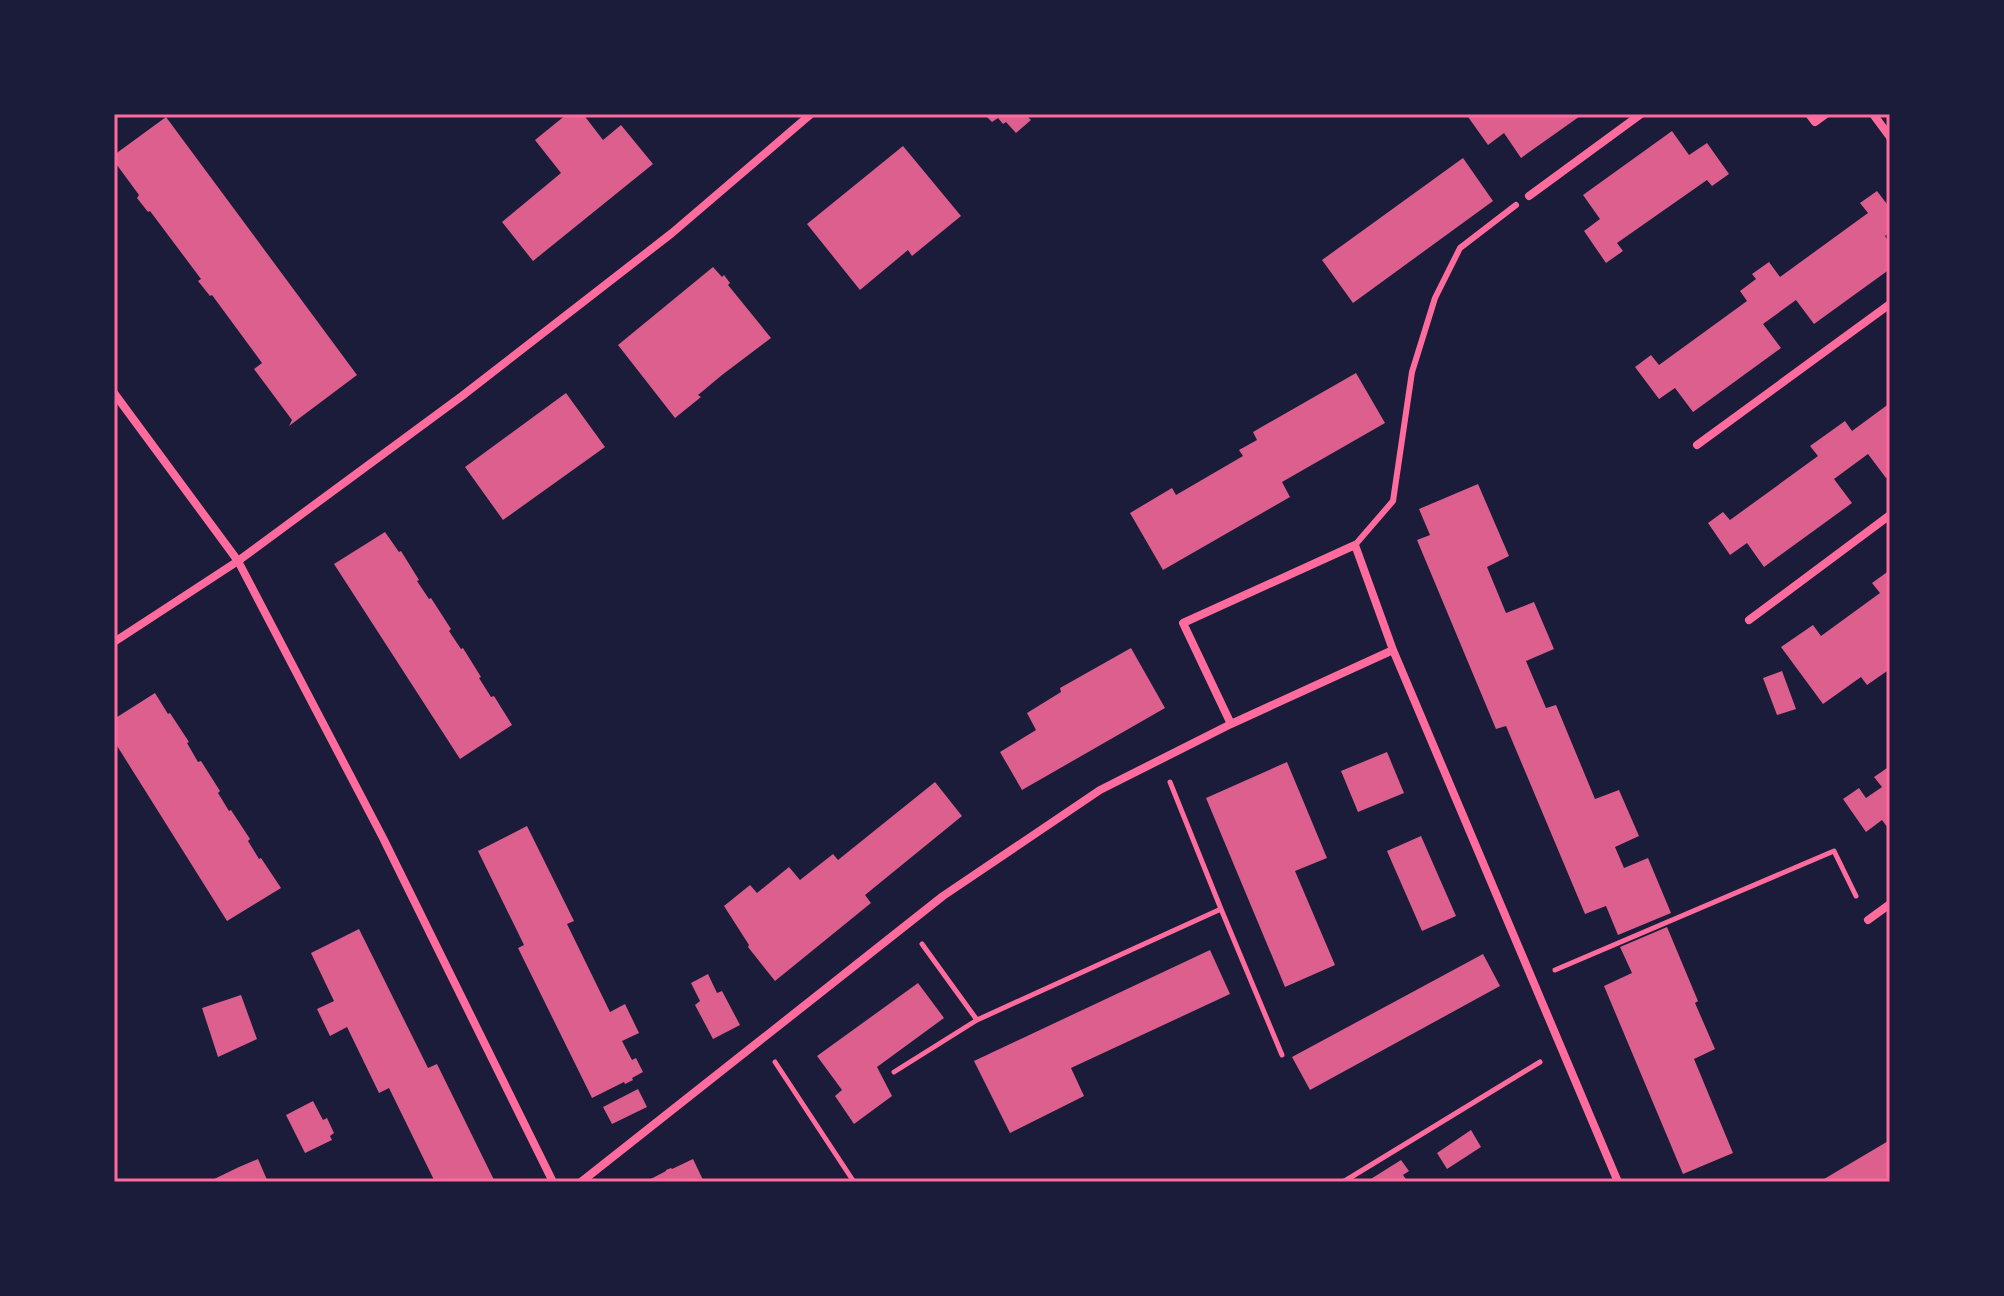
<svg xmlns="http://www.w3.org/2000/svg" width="2004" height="1296" font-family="'IBM Plex Serif',serif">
<rect width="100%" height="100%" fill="#1b1b3a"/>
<path fill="#dd5f8e" d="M 567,114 L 583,114 L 603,140 L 621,125 L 653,164 L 533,261 L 502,222 L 561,173 L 535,140 Z
M 984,114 L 1025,114 L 1031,120 L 1016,133 L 1006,122 L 1003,124 L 998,118 L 992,122 Z
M 1466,114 L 1583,114 L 1521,158 L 1504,133 L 1488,145 Z
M 166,117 L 357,375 L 289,426 L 292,420 L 254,369 L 262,363 L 212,295 L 210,296 L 198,281 L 201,279 L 150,211 L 148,212 L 137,198 L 139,195 L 114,161 L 114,155 Z
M 1672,131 L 1689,155 L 1707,143 L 1729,174 L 1712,186 L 1707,180 L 1617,243 L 1623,251 L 1606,263 L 1584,231 L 1600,219 L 1583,195 Z
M 903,146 L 961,216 L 912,256 L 908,250 L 860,290 L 807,224 Z
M 1463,158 L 1493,201 L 1353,303 L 1322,260 Z
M 1877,191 L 1890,208 L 1890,232 L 1885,236 L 1890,244 L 1890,269 L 1814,324 L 1796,300 L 1763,324 L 1781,348 L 1693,412 L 1675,388 L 1659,399 L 1635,367 L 1651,355 L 1659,365 L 1747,301 L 1740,291 L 1756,279 L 1752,274 L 1769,262 L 1780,277 L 1868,213 L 1860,203 Z
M 713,267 L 722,277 L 724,275 L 730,283 L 728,285 L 771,338 L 722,375 L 698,395 L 701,397 L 675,418 L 618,345 Z
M 1356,373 L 1385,423 L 1282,482 L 1290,497 L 1163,570 L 1130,513 L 1172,488 L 1176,495 L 1243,456 L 1239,450 L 1257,440 L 1253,432 Z
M 566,393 L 605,447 L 503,520 L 465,467 Z
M 1890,403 L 1890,475 L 1886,478 L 1868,454 L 1834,479 L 1852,503 L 1764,567 L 1747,543 L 1730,555 L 1708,523 L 1723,512 L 1730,520 L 1818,456 L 1810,446 L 1845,421 L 1852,431 Z
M 1478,484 L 1509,556 L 1487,567 L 1506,613 L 1534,602 L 1554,649 L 1526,661 L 1546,708 L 1556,705 L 1595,799 L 1619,790 L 1639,836 L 1615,847 L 1624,868 L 1648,858 L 1671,913 L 1618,935 L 1606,906 L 1585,914 L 1506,726 L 1496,729 L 1417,540 L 1430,535 L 1419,509 Z
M 385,532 L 399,552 L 401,551 L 419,580 L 417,581 L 429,599 L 431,598 L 451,629 L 449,631 L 461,649 L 463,648 L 481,677 L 479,678 L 491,697 L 494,696 L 512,725 L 460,759 L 334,564 Z
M 1890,570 L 1890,669 L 1867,685 L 1861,677 L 1823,704 L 1781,647 L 1813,625 L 1821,636 L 1880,593 L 1872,583 Z
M 1131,648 L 1165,708 L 1022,790 L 1000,752 L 1036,730 L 1027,713 L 1061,692 L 1060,688 Z
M 1782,671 L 1796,709 L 1777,715 L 1763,678 Z
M 155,693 L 168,714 L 170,713 L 189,742 L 187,743 L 198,762 L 201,761 L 220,791 L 218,793 L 229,811 L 231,810 L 250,839 L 248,841 L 259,859 L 261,858 L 281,888 L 227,921 L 114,741 L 114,719 Z
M 1387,752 L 1404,793 L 1358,812 L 1341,771 Z
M 1287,762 L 1327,858 L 1295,871 L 1335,965 L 1285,987 L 1206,798 Z
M 1890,766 L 1890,831 L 1882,820 L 1866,832 L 1843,799 L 1859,788 L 1866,798 L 1882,787 L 1874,777 Z
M 935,782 L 962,816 L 865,895 L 871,903 L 775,981 L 748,947 L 749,945 L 724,906 L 750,885 L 757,893 L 789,867 L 800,880 L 833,854 L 838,860 Z
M 527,826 L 574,921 L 567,924 L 610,1012 L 625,1004 L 639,1033 L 622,1041 L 632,1060 L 636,1058 L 643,1072 L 632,1078 L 633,1080 L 625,1084 L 624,1082 L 592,1098 L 518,948 L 524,945 L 478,851 Z
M 1421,836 L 1456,916 L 1422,931 L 1387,851 Z
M 1667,927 L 1698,1001 L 1695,1003 L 1715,1049 L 1694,1059 L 1733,1153 L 1683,1174 L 1604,986 L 1632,973 L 1620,947 Z
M 359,929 L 428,1068 L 437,1064 L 495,1182 L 435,1182 L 389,1088 L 379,1093 L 347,1027 L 330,1036 L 317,1009 L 334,1001 L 311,953 Z
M 1210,950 L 1230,994 L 1071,1068 L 1084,1096 L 1010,1133 L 974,1061 Z
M 1483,954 L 1500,986 L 1310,1090 L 1292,1057 Z
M 708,974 L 717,993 L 722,991 L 740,1025 L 713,1039 L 695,1005 L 700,1001 L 691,983 Z
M 918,983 L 944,1018 L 877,1067 L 892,1096 L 854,1124 L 835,1096 L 842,1090 L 817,1056 Z
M 241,995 L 257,1039 L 218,1057 L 202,1008 Z
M 638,1089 L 647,1107 L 612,1124 L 603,1107 Z
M 313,1101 L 323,1120 L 327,1118 L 334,1133 L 330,1136 L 332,1140 L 305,1153 L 286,1115 Z
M 1471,1130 L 1481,1147 L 1447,1169 L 1437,1153 Z
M 1890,1140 L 1889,1182 L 1819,1182 Z
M 258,1159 L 268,1182 L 208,1182 L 239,1167 Z
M 693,1159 L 704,1182 L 645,1182 L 666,1171 L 666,1170 L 671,1168 L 672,1169 Z
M 1401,1160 L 1409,1171 L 1403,1175 L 1408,1182 L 1366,1182 Z"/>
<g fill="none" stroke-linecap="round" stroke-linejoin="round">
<path stroke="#ff6b9d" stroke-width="5" d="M 1221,909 L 1282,1055
M 922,944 L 977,1020
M 1555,970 L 1834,851 L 1856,896
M 775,1062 L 854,1182
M 894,1072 L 977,1020 L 1221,909 L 1170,782
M 1343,1182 L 1540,1062"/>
<path stroke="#ff6b9d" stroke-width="6" d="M 1355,545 L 1393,501 L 1412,372 L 1435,298 L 1460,248 L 1516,205"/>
<path stroke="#ff6b9d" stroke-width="8" d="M 1809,114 L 1815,122 L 1826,114
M 1873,114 L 1890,137
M 1529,196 L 1641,114
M 114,393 L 238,561 L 383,838 L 553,1182
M 1697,445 L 1890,304
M 1749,620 L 1890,515
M 114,642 L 238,561 L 462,396 L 672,233 L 811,114
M 1231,724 L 1183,623 L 1355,545 L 1393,650 L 1618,1182
M 1868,920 L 1890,904
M 581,1182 L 943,896 L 1100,790 L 1231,724 L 1393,650"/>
</g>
<rect width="2004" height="1296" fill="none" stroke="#1b1b3a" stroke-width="232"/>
<rect x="116" y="116" width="1772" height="1064" fill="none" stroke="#ff6b9d" stroke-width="3"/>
</svg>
